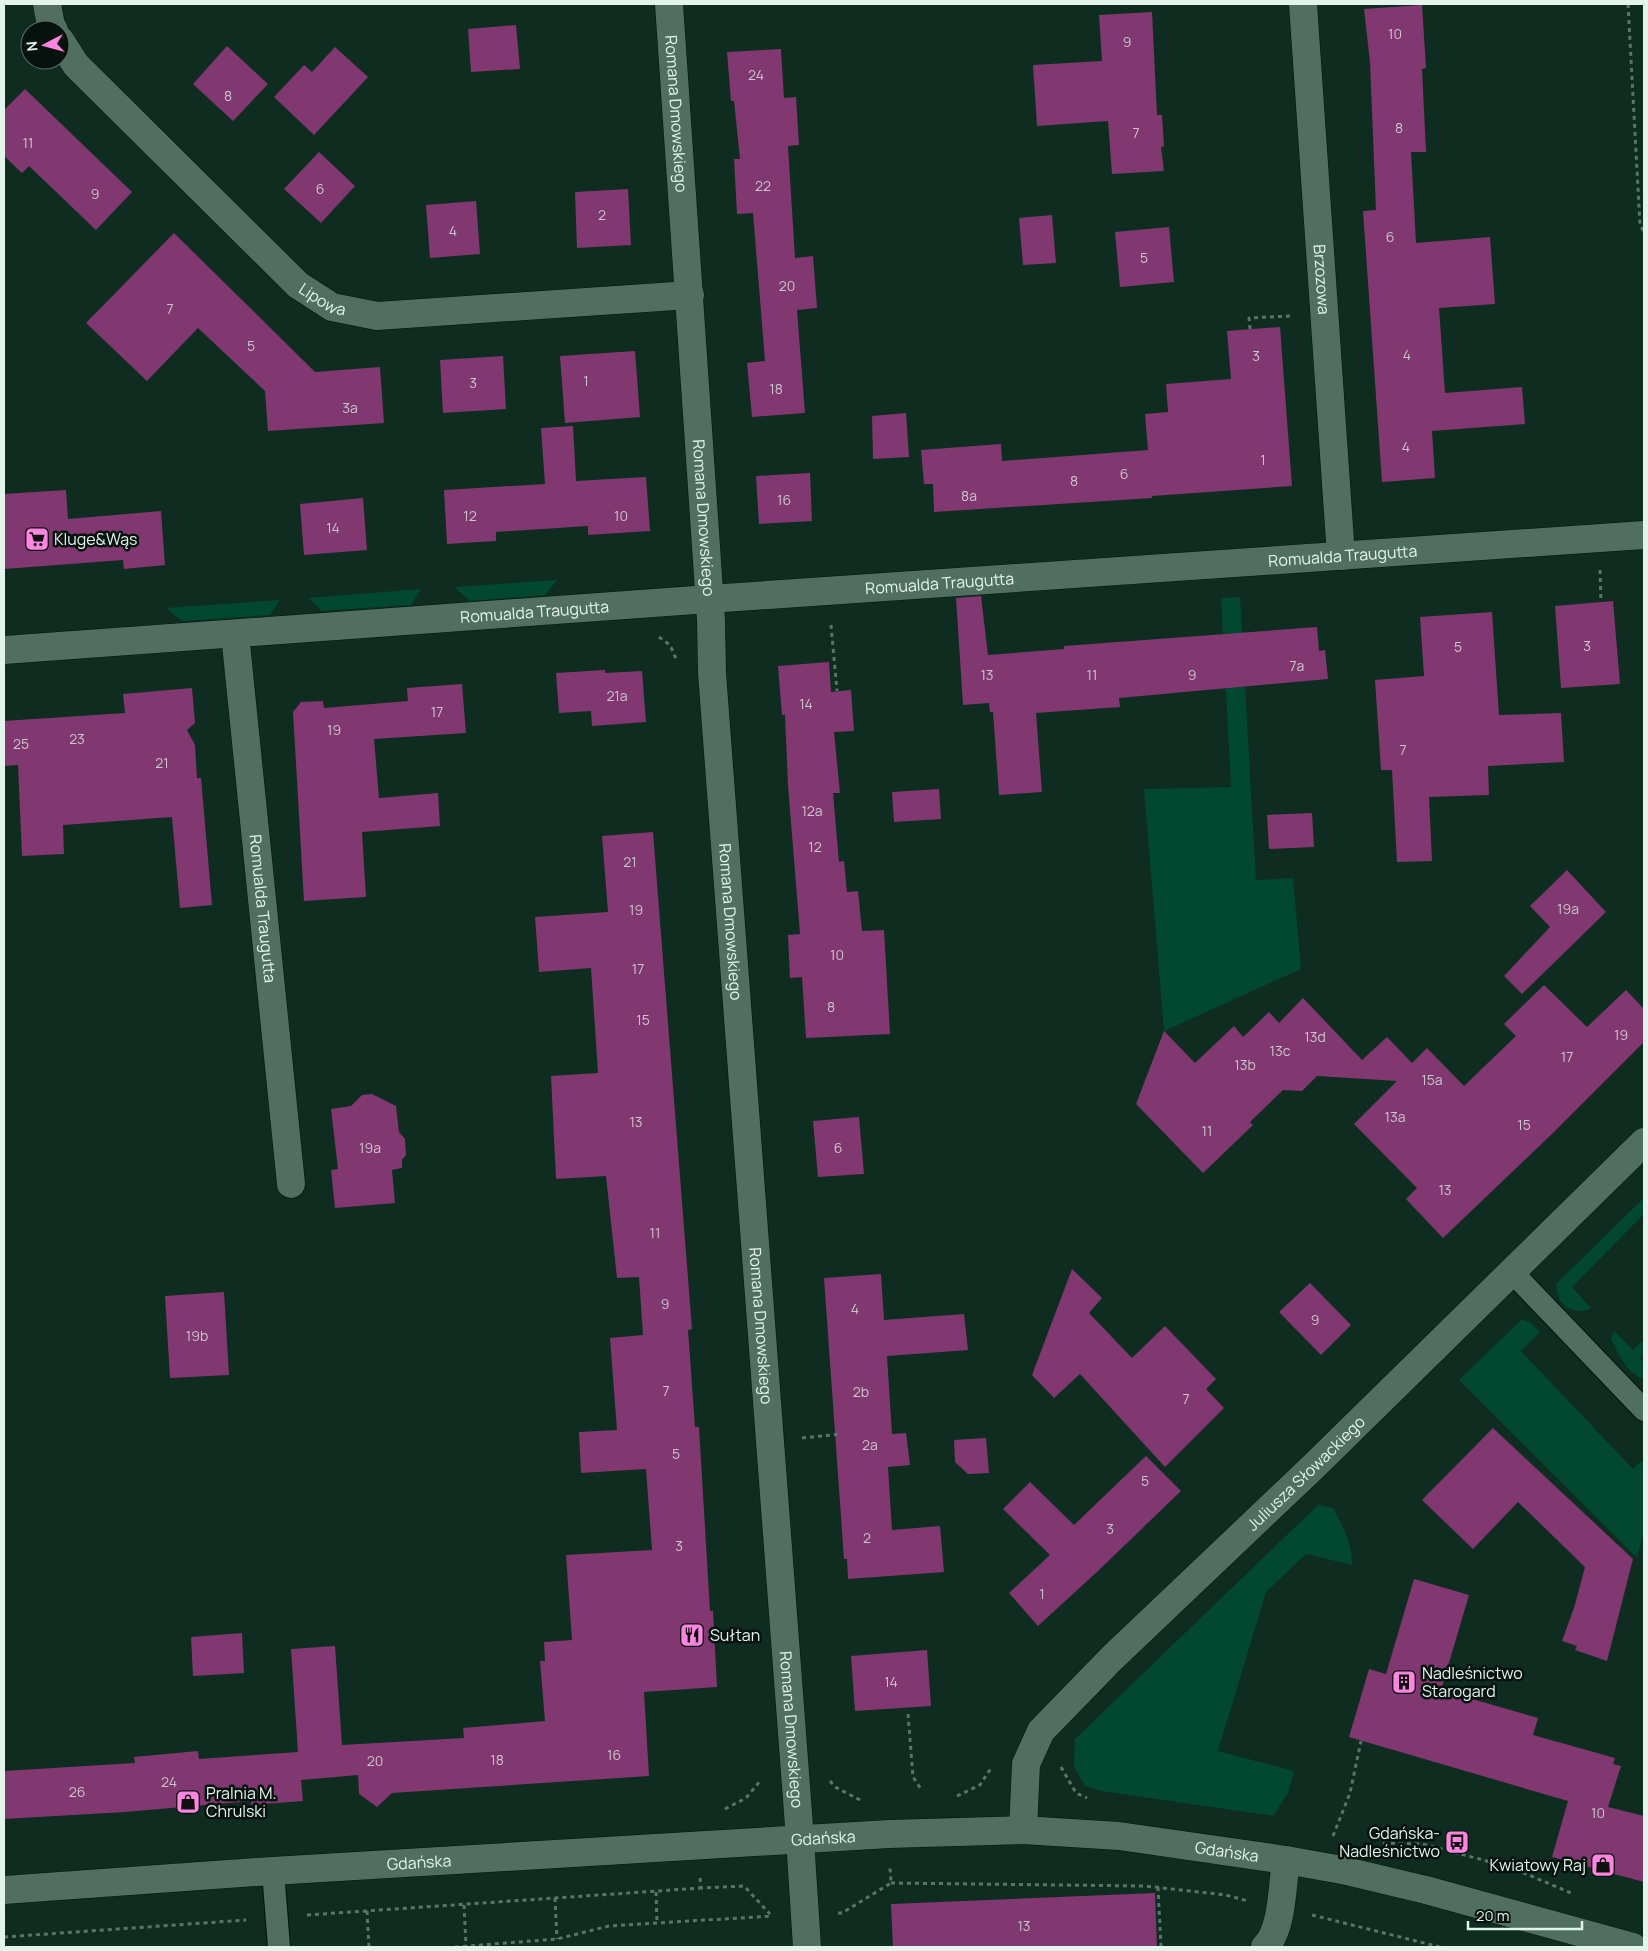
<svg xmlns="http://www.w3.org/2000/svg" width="1648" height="1951" font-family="Manrope,sans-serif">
<rect width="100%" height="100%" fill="#0e2d20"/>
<path fill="#024730" d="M 557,580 L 545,595 L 470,601 L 454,587 Z
M 421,589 L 411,605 L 322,611 L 308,598 Z
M 1240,597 L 1256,880 L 1293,878 L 1301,969 L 1164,1031 L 1144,789 L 1231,787 L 1221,598 Z
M 280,600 L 270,615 L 182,621 L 166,608 Z
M 1644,1198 L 1644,1214 L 1572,1287 L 1591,1308 C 1581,1314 1567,1311 1560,1300 C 1558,1296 1557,1288 1556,1284 Z
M 1522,1319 L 1531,1323 L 1540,1332 L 1521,1351 L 1633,1469 L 1644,1459 L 1644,1531 L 1637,1558 L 1459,1380 Z
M 1614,1331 L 1633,1350 L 1644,1339 L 1644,1353 L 1640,1358 L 1644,1363 L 1644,1379 C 1626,1373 1619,1355 1611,1339 Z
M 1318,1505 L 1333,1508 C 1343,1526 1352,1543 1352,1565 L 1306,1554 L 1266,1592 L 1218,1751 L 1294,1771 L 1288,1793 L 1273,1816 L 1101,1791 L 1085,1786 L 1074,1767 L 1075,1739 Z"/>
<path fill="#813770" d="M 1422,5 L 1426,68 L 1422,69 L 1426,152 L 1411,152 L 1416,243 L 1490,237 L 1495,304 L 1439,308 L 1445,393 L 1522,387 L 1525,424 L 1432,431 L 1435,478 L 1382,482 L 1363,211 L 1376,210 L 1370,62 L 1364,9 Z
M 1152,12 L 1157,115 L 1162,115 L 1164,146 L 1161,147 L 1164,171 L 1112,174 L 1108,121 L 1037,126 L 1033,65 L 1102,61 L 1099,15 Z
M 516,25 L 520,69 L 471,72 L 468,29 Z
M 227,46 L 268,84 L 233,121 L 193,84 Z
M 335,47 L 368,77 L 314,135 L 274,97 L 304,65 L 312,72 Z
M 781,49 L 784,98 L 796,97 L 799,145 L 788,146 L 795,258 L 813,256 L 817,308 L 797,310 L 805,413 L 752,417 L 747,363 L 765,361 L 753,213 L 737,214 L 734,159 L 740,159 L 734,101 L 731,101 L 727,52 Z
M 25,89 L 132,192 L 96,230 L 29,166 L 22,173 L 4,156 L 4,110 Z
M 319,152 L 355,186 L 321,223 L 284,189 Z
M 628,189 L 631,245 L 577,248 L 575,192 Z
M 476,201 L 480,254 L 430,258 L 426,205 Z
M 1052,215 L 1056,263 L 1023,265 L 1019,218 Z
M 1169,227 L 1174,282 L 1120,287 L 1115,232 Z
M 174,233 L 315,372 L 380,367 L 384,423 L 268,431 L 265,391 L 198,328 L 147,381 L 86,323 Z
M 1280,327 L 1292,486 L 1152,496 L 1152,498 L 934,512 L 933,484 L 924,484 L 921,450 L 1001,444 L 1002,461 L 1148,450 L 1145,414 L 1168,412 L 1166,384 L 1231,379 L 1227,331 Z
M 635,351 L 640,417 L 565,423 L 560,356 Z
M 503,356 L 506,409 L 443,413 L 440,360 Z
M 906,413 L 909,457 L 873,459 L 872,416 Z
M 573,426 L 576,481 L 646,477 L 650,531 L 588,535 L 588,526 L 496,532 L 496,541 L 447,544 L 444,490 L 545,484 L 541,428 Z
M 810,473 L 812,521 L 759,524 L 756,476 Z
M 66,490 L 68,519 L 161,511 L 165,565 L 124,569 L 123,560 L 4,569 L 4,494 Z
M 363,498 L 367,550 L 304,555 L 300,504 Z
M 981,596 L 988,655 L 1064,649 L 1064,646 L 1317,627 L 1319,651 L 1325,650 L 1328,679 L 1119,698 L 1120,707 L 1036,713 L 1042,792 L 999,795 L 993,712 L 990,712 L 989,703 L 963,705 L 956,598 Z
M 1613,601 L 1620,684 L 1561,688 L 1555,606 Z
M 1492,612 L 1499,715 L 1561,713 L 1564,762 L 1488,766 L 1489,795 L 1429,797 L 1432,861 L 1397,862 L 1392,770 L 1381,770 L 1375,680 L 1424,676 L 1420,617 Z
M 829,662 L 831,692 L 851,690 L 854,731 L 834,732 L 840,793 L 833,793 L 839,862 L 844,861 L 847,892 L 858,891 L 862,931 L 884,930 L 890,1034 L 806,1038 L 802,977 L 790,978 L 788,935 L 800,934 L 788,785 L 785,715 L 782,715 L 778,666 Z
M 605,670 L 605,673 L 642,671 L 646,722 L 592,726 L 591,711 L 559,713 L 556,673 Z
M 462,684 L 466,733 L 374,739 L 379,798 L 438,793 L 440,826 L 362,832 L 366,897 L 304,901 L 293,712 L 301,702 L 323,701 L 324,708 L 408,701 L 407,688 Z
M 192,688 L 195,723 L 187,730 L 195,745 L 197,778 L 201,778 L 212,905 L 180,908 L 172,817 L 63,825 L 64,854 L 22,856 L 18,765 L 4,766 L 4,721 L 125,713 L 123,694 Z
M 939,789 L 941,819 L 894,822 L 892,792 Z
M 1312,813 L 1314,847 L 1269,849 L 1267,815 Z
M 653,832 L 692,1329 L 688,1330 L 695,1427 L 699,1427 L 710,1611 L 713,1611 L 717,1687 L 644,1692 L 649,1776 L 392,1793 L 377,1807 L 359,1794 L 358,1775 L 301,1780 L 303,1801 L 251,1805 L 251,1801 L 125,1812 L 4,1819 L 4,1771 L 135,1763 L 134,1757 L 198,1751 L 199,1759 L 298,1752 L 291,1649 L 335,1646 L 342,1745 L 464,1738 L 463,1728 L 545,1721 L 540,1661 L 545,1661 L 544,1642 L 572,1640 L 566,1555 L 652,1550 L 646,1469 L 581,1473 L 579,1432 L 617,1430 L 610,1338 L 643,1335 L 639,1277 L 617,1278 L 606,1176 L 556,1179 L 551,1076 L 598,1073 L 591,968 L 539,972 L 535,917 L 608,912 L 602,836 Z
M 1567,870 L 1606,912 L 1522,994 L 1504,976 L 1550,927 L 1530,906 Z
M 1544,985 L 1587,1027 L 1626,990 L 1644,1009 L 1644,1042 L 1554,1132 L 1443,1238 L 1406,1199 L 1417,1188 L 1354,1124 L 1397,1081 L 1317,1076 L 1302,1091 L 1283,1090 L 1250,1122 L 1253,1125 L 1203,1173 L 1136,1104 L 1164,1031 L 1195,1063 L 1234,1026 L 1243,1037 L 1269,1012 L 1279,1023 L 1303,998 L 1362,1060 L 1387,1037 L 1412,1063 L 1427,1048 L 1464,1086 L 1516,1036 L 1504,1024 Z
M 372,1094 L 396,1106 L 399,1132 L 405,1139 L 406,1155 L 402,1160 L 402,1168 L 392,1170 L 395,1203 L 335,1208 L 331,1170 L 338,1169 L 331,1109 L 351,1106 L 362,1095 Z
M 859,1117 L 864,1174 L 818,1177 L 813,1121 Z
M 1072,1269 L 1102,1298 L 1089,1313 L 1132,1358 L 1165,1326 L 1216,1379 L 1206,1389 L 1224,1408 L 1165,1467 L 1080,1374 L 1054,1398 L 1032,1375 Z
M 881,1274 L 884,1320 L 964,1314 L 968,1350 L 887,1356 L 892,1434 L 906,1433 L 910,1465 L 888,1467 L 892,1530 L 940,1526 L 944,1572 L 848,1579 L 847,1559 L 844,1559 L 824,1278 Z
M 1310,1283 L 1351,1325 L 1321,1355 L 1279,1312 Z
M 224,1292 L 229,1375 L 170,1378 L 165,1296 Z
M 1493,1428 L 1633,1559 L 1607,1661 L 1575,1650 L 1577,1646 L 1562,1641 L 1574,1608 L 1585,1567 L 1518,1502 L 1473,1549 L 1422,1500 Z
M 986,1438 L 989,1473 L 968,1474 L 955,1462 L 954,1440 Z
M 1146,1456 L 1181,1491 L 1098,1571 L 1038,1626 L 1009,1593 L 1050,1555 L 1003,1509 L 1030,1482 L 1074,1525 Z
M 1414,1579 L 1469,1595 L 1441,1690 L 1538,1718 L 1533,1735 L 1615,1758 L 1613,1764 L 1621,1766 L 1608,1807 L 1644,1816 L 1644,1882 L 1552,1857 L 1568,1801 L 1349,1737 L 1369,1669 L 1386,1674 Z
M 242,1633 L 244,1673 L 193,1676 L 191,1637 Z
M 927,1650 L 931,1706 L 855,1711 L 851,1656 Z
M 1155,1893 L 1157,1947 L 893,1947 L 891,1904 Z"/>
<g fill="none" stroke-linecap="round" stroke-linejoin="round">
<g stroke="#00150a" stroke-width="24">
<path id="service" d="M 1512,1272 L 1644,1410
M 273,1871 L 279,1947"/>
</g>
<g stroke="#00150a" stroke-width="29">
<g id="minor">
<path d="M 47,4 L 51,26 L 54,30"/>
<path id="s1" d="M 669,4 L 711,620 L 712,673 L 800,1839 L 807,1947"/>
<path id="s2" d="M 1303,4 L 1341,556"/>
<path id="s3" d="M 60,40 L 76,65 L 298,285 L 332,307 L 377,316 L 690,295"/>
<path id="s4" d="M 235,634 L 291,1184"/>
<path id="s5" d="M 4,650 L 709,599 L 1644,535"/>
<path id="s6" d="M 1023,1830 L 1026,1764 L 1041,1731 L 1112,1658 L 1314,1466 L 1644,1142"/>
<path d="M 1265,1947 C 1283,1929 1282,1885 1286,1860"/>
</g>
</g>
<g stroke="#00150a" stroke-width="29">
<g id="secondary">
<path id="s7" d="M 4,1890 L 256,1872 L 889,1834 L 1023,1830 L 1119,1836 L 1286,1860 L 1342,1870 L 1426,1890 L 1633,1947"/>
</g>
</g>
<path stroke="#597468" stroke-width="3" stroke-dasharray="4 4" stroke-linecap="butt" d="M 1628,4 L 1640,225 L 1644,232
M 1250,329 L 1249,318 L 1290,316
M 1600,570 L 1601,602
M 831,625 L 837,691
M 659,637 L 670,645 L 677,661
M 802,1438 L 841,1434
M 908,1714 L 913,1777 L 921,1789
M 1061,1767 L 1076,1793 L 1087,1798
M 830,1781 L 835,1787 L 860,1800
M 957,1796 L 980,1785 L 991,1768
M 725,1809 L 746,1798 L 761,1780
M 1333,1836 L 1350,1793 L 1361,1741
M 1383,1843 L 1422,1844 L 1510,1867 L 1571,1893
M 700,1878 L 701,1888 L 744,1886 L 770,1914
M 891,1883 L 1145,1886 L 1226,1895 L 1248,1901
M 1158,1887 L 1161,1947
M 656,1892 L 657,1923
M 555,1898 L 557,1939
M 464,1905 L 466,1946
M 367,1911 L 369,1947
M 838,1913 L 842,1913 L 891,1883 L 890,1868
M 307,1915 L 701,1888
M 1312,1915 L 1440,1947
M 4,1937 L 246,1920
M 455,1947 L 557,1939 L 609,1926 L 772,1916"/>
<use href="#service" stroke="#506f60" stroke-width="22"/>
<use href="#minor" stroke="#506f60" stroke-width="28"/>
<use href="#secondary" stroke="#506f60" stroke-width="28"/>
</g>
<defs>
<g id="supermarket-square" transform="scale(1.25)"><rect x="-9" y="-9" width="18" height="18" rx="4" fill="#fe86e0" stroke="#06120d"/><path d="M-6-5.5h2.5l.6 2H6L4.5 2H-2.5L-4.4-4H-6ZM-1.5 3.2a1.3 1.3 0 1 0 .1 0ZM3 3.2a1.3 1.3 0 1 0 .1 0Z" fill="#111"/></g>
<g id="restaurant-square" transform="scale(1.25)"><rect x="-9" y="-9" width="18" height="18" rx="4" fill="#fe86e0" stroke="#06120d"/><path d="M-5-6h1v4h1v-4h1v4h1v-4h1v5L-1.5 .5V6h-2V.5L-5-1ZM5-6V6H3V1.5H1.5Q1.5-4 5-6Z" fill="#111"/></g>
<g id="building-square" transform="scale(1.25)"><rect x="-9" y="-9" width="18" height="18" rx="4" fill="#fe86e0" stroke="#06120d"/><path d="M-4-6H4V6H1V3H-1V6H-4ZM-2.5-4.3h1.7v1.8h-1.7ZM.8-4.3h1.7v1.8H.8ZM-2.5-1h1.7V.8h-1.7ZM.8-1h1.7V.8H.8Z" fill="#111"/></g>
<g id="shop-square" transform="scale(1.25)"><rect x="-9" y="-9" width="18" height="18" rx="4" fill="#fe86e0" stroke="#06120d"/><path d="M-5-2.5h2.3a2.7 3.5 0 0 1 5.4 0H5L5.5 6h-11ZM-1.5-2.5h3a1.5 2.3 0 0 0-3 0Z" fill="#111"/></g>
<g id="bus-square" transform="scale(1.25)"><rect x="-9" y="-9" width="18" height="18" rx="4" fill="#fe86e0" stroke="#06120d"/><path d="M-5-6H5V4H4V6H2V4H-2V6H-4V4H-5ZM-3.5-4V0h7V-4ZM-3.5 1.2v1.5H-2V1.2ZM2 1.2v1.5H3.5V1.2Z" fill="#111"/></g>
</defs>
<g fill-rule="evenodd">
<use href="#supermarket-square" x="37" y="539"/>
<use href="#restaurant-square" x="692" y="1635"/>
<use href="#building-square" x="1404" y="1682"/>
<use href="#shop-square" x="188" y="1802"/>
<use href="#bus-square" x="1457" y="1842"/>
<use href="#shop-square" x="1603" y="1865"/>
</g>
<g text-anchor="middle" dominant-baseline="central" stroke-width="5" stroke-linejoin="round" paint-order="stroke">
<g font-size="14" fill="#cac5cc">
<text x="1395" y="33">10</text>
<text x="1127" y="41">9</text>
<text x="756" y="74">24</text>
<text x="228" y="95">8</text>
<text x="1399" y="127">8</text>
<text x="1136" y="132">7</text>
<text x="28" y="142">11</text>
<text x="763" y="185">22</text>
<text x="320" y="188">6</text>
<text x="95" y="193">9</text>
<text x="602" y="214">2</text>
<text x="453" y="230">4</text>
<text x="1390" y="236">6</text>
<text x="1144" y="257">5</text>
<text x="787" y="285">20</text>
<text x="170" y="308">7</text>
<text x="251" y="345">5</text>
<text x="1407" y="354">4</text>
<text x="1256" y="355">3</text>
<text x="586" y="380">1</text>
<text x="473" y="382">3</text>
<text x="776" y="388">18</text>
<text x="350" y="407">3a</text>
<text x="1406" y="446">4</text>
<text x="1263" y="459">1</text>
<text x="1124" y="473">6</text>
<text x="1074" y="480">8</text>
<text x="969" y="495">8a</text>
<text x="784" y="499">16</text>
<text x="470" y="515">12</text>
<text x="621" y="515">10</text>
<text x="333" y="527">14</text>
<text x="1587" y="645">3</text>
<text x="1458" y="646">5</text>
<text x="1297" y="665">7a</text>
<text x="987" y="674">13</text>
<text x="1092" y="674">11</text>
<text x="1192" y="674">9</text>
<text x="617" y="695">21a</text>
<text x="806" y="703">14</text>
<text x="437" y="711">17</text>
<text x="334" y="729">19</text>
<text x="77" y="738">23</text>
<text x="21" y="743">25</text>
<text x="1403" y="749">7</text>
<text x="162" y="762">21</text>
<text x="812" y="810">12a</text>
<text x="815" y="846">12</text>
<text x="630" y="861">21</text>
<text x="1568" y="908">19a</text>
<text x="636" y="909">19</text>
<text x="837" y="954">10</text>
<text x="638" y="968">17</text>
<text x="831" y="1006">8</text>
<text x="643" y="1019">15</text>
<text x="1621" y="1034">19</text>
<text x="1315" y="1036">13d</text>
<text x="1280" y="1050">13c</text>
<text x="1567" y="1056">17</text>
<text x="1245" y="1064">13b</text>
<text x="1432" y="1079">15a</text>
<text x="1395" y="1116">13a</text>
<text x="636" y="1121">13</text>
<text x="1524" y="1124">15</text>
<text x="1207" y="1130">11</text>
<text x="370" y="1147">19a</text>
<text x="838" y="1147">6</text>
<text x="1445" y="1189">13</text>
<text x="655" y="1232">11</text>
<text x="665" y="1303">9</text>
<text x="855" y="1308">4</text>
<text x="1315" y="1319">9</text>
<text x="197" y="1335">19b</text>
<text x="666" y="1390">7</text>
<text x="861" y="1391">2b</text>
<text x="1186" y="1398">7</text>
<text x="870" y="1444">2a</text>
<text x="676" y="1453">5</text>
<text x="1145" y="1480">5</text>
<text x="1110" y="1528">3</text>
<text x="867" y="1537">2</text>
<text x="679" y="1545">3</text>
<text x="1042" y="1593">1</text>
<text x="891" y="1681">14</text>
<text x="614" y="1754">16</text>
<text x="497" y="1759">18</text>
<text x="375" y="1760">20</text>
<text x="169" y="1781">24</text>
<text x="77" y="1791">26</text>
<text x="1598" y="1812">10</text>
<text x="1024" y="1925">13</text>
</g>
<g font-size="16" fill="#e2f4eb" stroke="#06120d">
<text stroke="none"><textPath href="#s1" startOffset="110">Romana Dmowskiego</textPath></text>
<text stroke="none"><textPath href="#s2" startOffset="276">Brzozowa</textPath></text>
<text stroke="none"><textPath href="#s3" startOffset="371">Lipowa</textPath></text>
<text stroke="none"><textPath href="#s1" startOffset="515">Romana Dmowskiego</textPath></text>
<text stroke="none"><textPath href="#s5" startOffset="1342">Romualda Traugutta</textPath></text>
<text stroke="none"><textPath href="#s5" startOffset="938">Romualda Traugutta</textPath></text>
<text stroke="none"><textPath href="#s5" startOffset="532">Romualda Traugutta</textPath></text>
<text stroke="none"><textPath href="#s4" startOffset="276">Romualda Traugutta</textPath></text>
<text stroke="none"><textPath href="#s1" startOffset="920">Romana Dmowskiego</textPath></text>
<text stroke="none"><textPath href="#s1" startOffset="1325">Romana Dmowskiego</textPath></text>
<text stroke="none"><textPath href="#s6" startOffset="472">Juliusza Słowackiego</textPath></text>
<text stroke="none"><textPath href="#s1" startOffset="1730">Romana Dmowskiego</textPath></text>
<text stroke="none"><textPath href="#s7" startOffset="821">Gdańska</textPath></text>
<text stroke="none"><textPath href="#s7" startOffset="1226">Gdańska</textPath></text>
<text stroke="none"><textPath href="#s7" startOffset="416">Gdańska</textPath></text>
</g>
<g font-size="16" fill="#e2f4eb" stroke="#06120d" text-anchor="start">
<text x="54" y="539">Kluge&amp;Wąs</text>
<text x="710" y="1635">Sułtan</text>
<text x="1422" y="1673">Nadleśnictwo<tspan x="1422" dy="18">Starogard</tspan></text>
<text x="206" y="1793">Pralnia M.<tspan x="206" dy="18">Chrulski</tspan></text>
<text x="1440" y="1833" text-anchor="end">Gdańska-<tspan x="1440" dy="18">Nadleśnictwo</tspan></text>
<text x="1586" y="1865" text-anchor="end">Kwiatowy Raj</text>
</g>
</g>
<rect width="1648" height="1951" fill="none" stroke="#e2f4eb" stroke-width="10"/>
<g transform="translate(45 45) rotate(264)"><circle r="24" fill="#06120d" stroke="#5e6c66"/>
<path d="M0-4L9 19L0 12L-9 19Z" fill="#fe86e0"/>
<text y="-8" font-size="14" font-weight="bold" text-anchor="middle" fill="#e2f4eb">N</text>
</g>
<path d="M1468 1921v8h114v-8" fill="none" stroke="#e2f4eb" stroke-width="2.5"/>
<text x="1476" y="1921" font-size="15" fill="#e2f4eb" stroke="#06120d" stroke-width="4" paint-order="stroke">20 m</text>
</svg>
